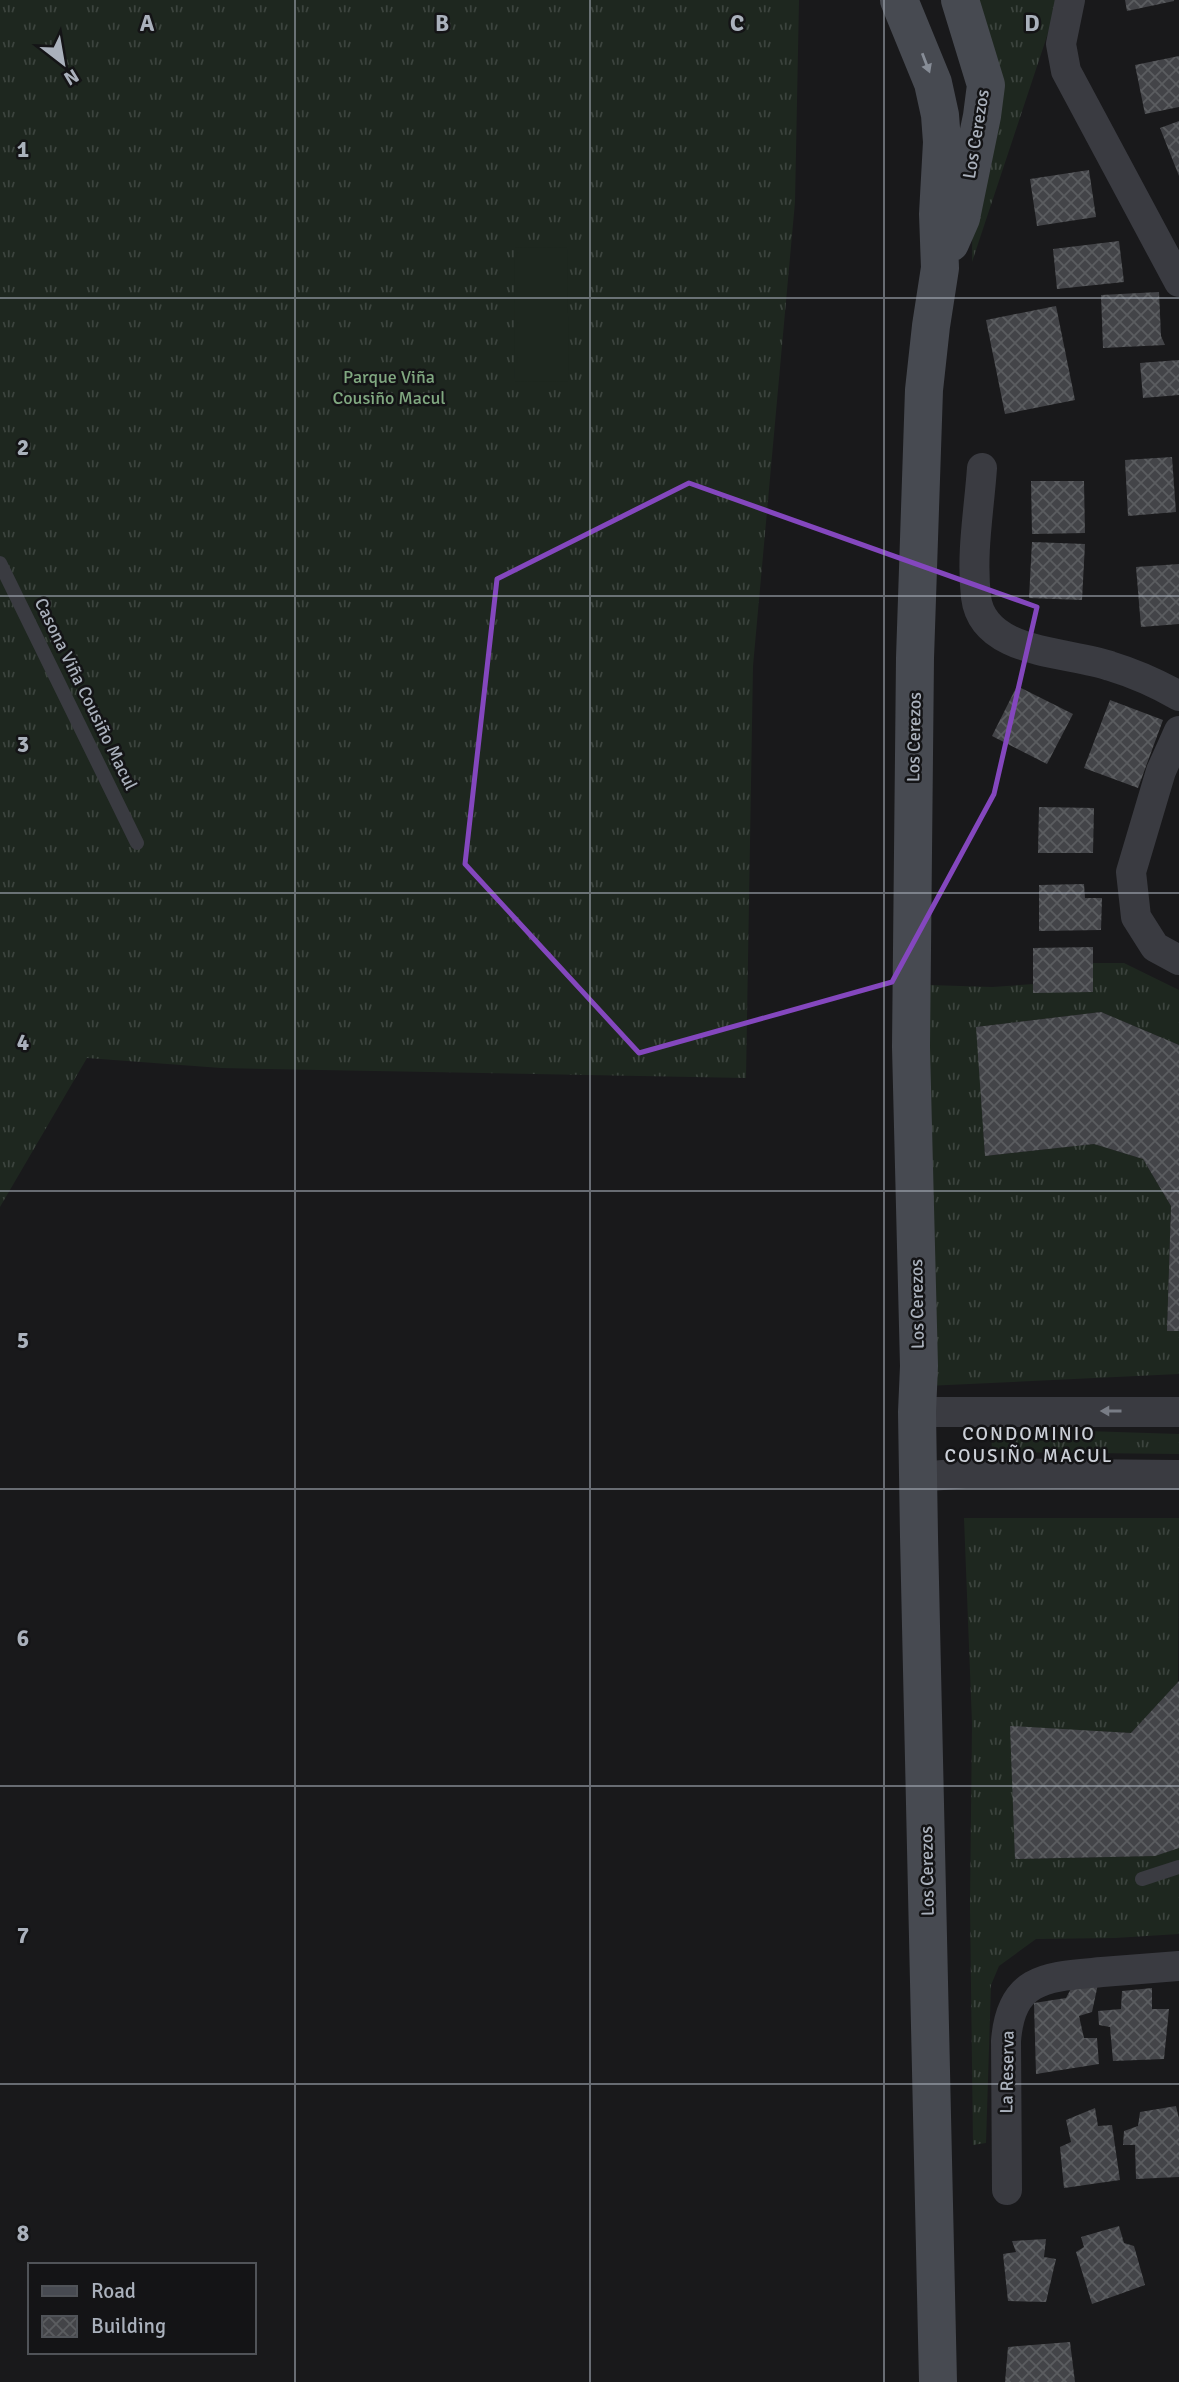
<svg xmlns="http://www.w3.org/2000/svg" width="1179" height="2382" font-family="Signika,sans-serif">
<defs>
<pattern id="grass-tufts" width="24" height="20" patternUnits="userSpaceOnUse" patternTransform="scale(1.75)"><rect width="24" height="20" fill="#1e271f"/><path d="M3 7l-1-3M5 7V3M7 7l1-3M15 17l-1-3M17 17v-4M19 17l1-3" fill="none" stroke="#3c443e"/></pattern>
<pattern id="building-cross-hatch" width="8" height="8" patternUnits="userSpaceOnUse" patternTransform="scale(1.75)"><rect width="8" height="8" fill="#434448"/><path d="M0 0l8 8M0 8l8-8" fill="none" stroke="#5b5d60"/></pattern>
</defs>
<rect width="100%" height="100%" fill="#19191b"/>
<path fill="url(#grass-tufts)" d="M 0,0 L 799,0 L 795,202 L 753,666 L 746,1078 L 221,1068 L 87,1058 L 0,1207 Z
M 974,0 L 1059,0 L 972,262 Z
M 1087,963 L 1124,963 L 1179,990 L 1179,1045 L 1101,1012 L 977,1027 L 985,1156 L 1094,1144 L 1143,1159 L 1171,1206 L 1167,1331 L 1179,1331 L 1179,1374 L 926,1386 L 929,985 L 992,987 L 1048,983 Z
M 991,1428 L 1179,1434 L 1179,1454 L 992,1452 Z
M 964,1518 L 1179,1518 L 1178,1683 L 1131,1733 L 1013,1727 L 1015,1859 L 1154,1856 L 1179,1848 L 1179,1934 L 1115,1938 L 1036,1939 L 999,1966 L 991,1985 L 986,2143 L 973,2145 L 970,1905 L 972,1723 Z"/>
<path fill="#1e271f" d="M 567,247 L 569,381 L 515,382 L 514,248 Z"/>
<path fill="url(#building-cross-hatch)" d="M 1125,0 L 1174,0 L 1174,1 L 1127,11 Z
M 1179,56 L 1179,107 L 1145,114 L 1135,65 Z
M 1179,121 L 1179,176 L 1160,128 Z
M 1089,170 L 1096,217 L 1037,226 L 1030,179 Z
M 1119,241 L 1124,282 L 1057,289 L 1053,249 Z
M 1159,292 L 1161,336 L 1165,345 L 1103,348 L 1101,295 Z
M 1056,306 L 1075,400 L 1005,414 L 986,320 Z
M 1179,360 L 1179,395 L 1143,398 L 1140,363 Z
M 1172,457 L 1176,512 L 1128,516 L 1125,460 Z
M 1031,481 L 1084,481 L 1085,533 L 1032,534 Z
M 1032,542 L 1085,544 L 1082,600 L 1029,598 Z
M 1179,564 L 1179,624 L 1141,627 L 1136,567 Z
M 1017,686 L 1073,714 L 1047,764 L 992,736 Z
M 1110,700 L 1163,720 L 1138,788 L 1084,768 Z
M 1039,807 L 1094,808 L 1093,853 L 1038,853 Z
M 1084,884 L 1085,898 L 1102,898 L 1101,930 L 1039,931 L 1039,885 Z
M 1093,947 L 1093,992 L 1033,993 L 1033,948 Z
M 1101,1012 L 1179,1045 L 1179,1331 L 1167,1331 L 1171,1206 L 1143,1159 L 1094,1144 L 985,1156 L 976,1027 Z
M 1179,1681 L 1179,1848 L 1155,1856 L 1015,1859 L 1010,1726 L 1131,1733 Z
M 1074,1983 L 1098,1984 L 1092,2012 L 1079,2016 L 1084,2038 L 1097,2038 L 1099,2064 L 1036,2074 L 1034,2003 L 1066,1998 Z
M 1152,1988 L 1152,2009 L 1169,2009 L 1164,2059 L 1113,2061 L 1110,2027 L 1099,2025 L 1098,2011 L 1121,2009 L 1122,1991 Z
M 1176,2106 L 1179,2119 L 1179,2177 L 1136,2179 L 1135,2145 L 1123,2145 L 1124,2131 L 1138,2126 L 1140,2112 Z
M 1095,2108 L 1098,2126 L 1112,2125 L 1120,2180 L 1064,2188 L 1060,2147 L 1071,2142 L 1066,2120 Z
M 1119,2226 L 1124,2243 L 1134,2246 L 1145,2285 L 1092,2304 L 1076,2252 L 1084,2247 L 1081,2237 Z
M 1046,2239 L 1044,2257 L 1056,2259 L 1046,2302 L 1008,2301 L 1003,2254 L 1016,2252 L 1012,2241 Z
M 1070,2342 L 1075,2382 L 1005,2382 L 1008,2347 Z"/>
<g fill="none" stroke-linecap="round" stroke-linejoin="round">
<path stroke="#3a3b41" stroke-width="14" d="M 0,563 L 137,843
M 1142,1879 L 1179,1867"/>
<path stroke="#3a3b41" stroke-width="30" d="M 1070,0 L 1061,44 L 1066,71 L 1179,282
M 982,468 C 979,511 971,553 976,597 C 983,655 1068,651 1110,666 C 1133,673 1158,684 1179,696
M 1179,731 L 1161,771 L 1131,872 L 1136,917 L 1155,947 L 1179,960
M 917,1412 L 1179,1412
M 918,1477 L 968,1473 L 1179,1475
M 1007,2190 L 1006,2041 C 1011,1976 1048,1977 1102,1972 C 1128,1970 1153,1968 1179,1966"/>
<path stroke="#474a51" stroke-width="38" d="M 899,0 L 933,83 L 940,115 L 942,142 L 938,214 L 940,268 L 931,326 L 924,390 L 915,658 L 911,1047 L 919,1366 L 917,1412 L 919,1537 L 938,2382
M 950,243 L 961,218 L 982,116 L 986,85 L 960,0"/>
</g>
<defs><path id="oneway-solid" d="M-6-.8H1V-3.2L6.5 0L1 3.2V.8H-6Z" transform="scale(1.75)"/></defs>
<use fill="#878d97" href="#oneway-solid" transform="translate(926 63) rotate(69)"/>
<use fill="#787c85" href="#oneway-solid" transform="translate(1111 1411) rotate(-180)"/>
<path fill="none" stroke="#8447be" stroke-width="5" stroke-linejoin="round" d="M 689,483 L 1037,607 L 994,794 L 892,982 L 639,1053 L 465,864 L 497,579 Z"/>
<path fill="none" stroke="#aab1bc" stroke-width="2" stroke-opacity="0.55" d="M 295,0 L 295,2382M 590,0 L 590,2382M 884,0 L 884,2382M 0,298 L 1179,298M 0,596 L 1179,596M 0,893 L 1179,893M 0,1191 L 1179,1191M 0,1489 L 1179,1489M 0,1786 L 1179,1786M 0,2084 L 1179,2084"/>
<g text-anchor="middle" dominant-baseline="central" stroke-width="5" stroke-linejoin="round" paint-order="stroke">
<g font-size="18" fill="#aab1bc" stroke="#141416">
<text transform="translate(976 134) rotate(-81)">Los Cerezos</text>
<text transform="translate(86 694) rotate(64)">Casona Viña Cousiño Macul</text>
<text transform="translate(914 737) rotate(-89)">Los Cerezos</text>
<text transform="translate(917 1304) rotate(-91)">Los Cerezos</text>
<text transform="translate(927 1871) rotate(-91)">Los Cerezos</text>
<text transform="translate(1007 2072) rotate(-89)">La Reserva</text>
</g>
<g font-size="18" fill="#80a880" stroke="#141416">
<text x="389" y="377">Parque Viña<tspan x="389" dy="21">Cousiño Macul</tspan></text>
</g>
<g font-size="19" letter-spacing="2" fill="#ccd0d8" stroke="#141416">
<text x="1029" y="1434">CONDOMINIO<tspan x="1029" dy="22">COUSIÑO MACUL</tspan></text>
</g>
</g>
<g font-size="23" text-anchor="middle" font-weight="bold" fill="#aab1bc" stroke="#141416" stroke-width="5" stroke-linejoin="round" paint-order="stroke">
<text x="147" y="31">A</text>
<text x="442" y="31">B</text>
<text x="737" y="31">C</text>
<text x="1032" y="31">D</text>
<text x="23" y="157">1</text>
<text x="23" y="455">2</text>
<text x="23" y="752">3</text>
<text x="23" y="1050">4</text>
<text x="23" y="1348">5</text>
<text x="23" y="1646">6</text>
<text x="23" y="1943">7</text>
<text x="23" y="2241">8</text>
</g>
<rect x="28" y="2263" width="228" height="91" fill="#141416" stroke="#505358" stroke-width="2"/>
<rect x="42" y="2286" width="35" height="10" fill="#474a51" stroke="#505358" stroke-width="2"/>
<text x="91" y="2298" font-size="21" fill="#aab1bc">Road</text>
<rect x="42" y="2316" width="35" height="21" fill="url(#building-cross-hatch)" stroke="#505358" stroke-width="2"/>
<text x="91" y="2333" font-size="21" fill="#aab1bc">Building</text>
<g transform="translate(63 63) rotate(149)" stroke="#141416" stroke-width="5" paint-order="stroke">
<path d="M0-5L12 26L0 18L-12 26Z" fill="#aab1bc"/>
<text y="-10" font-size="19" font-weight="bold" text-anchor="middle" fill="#aab1bc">N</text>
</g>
</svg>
